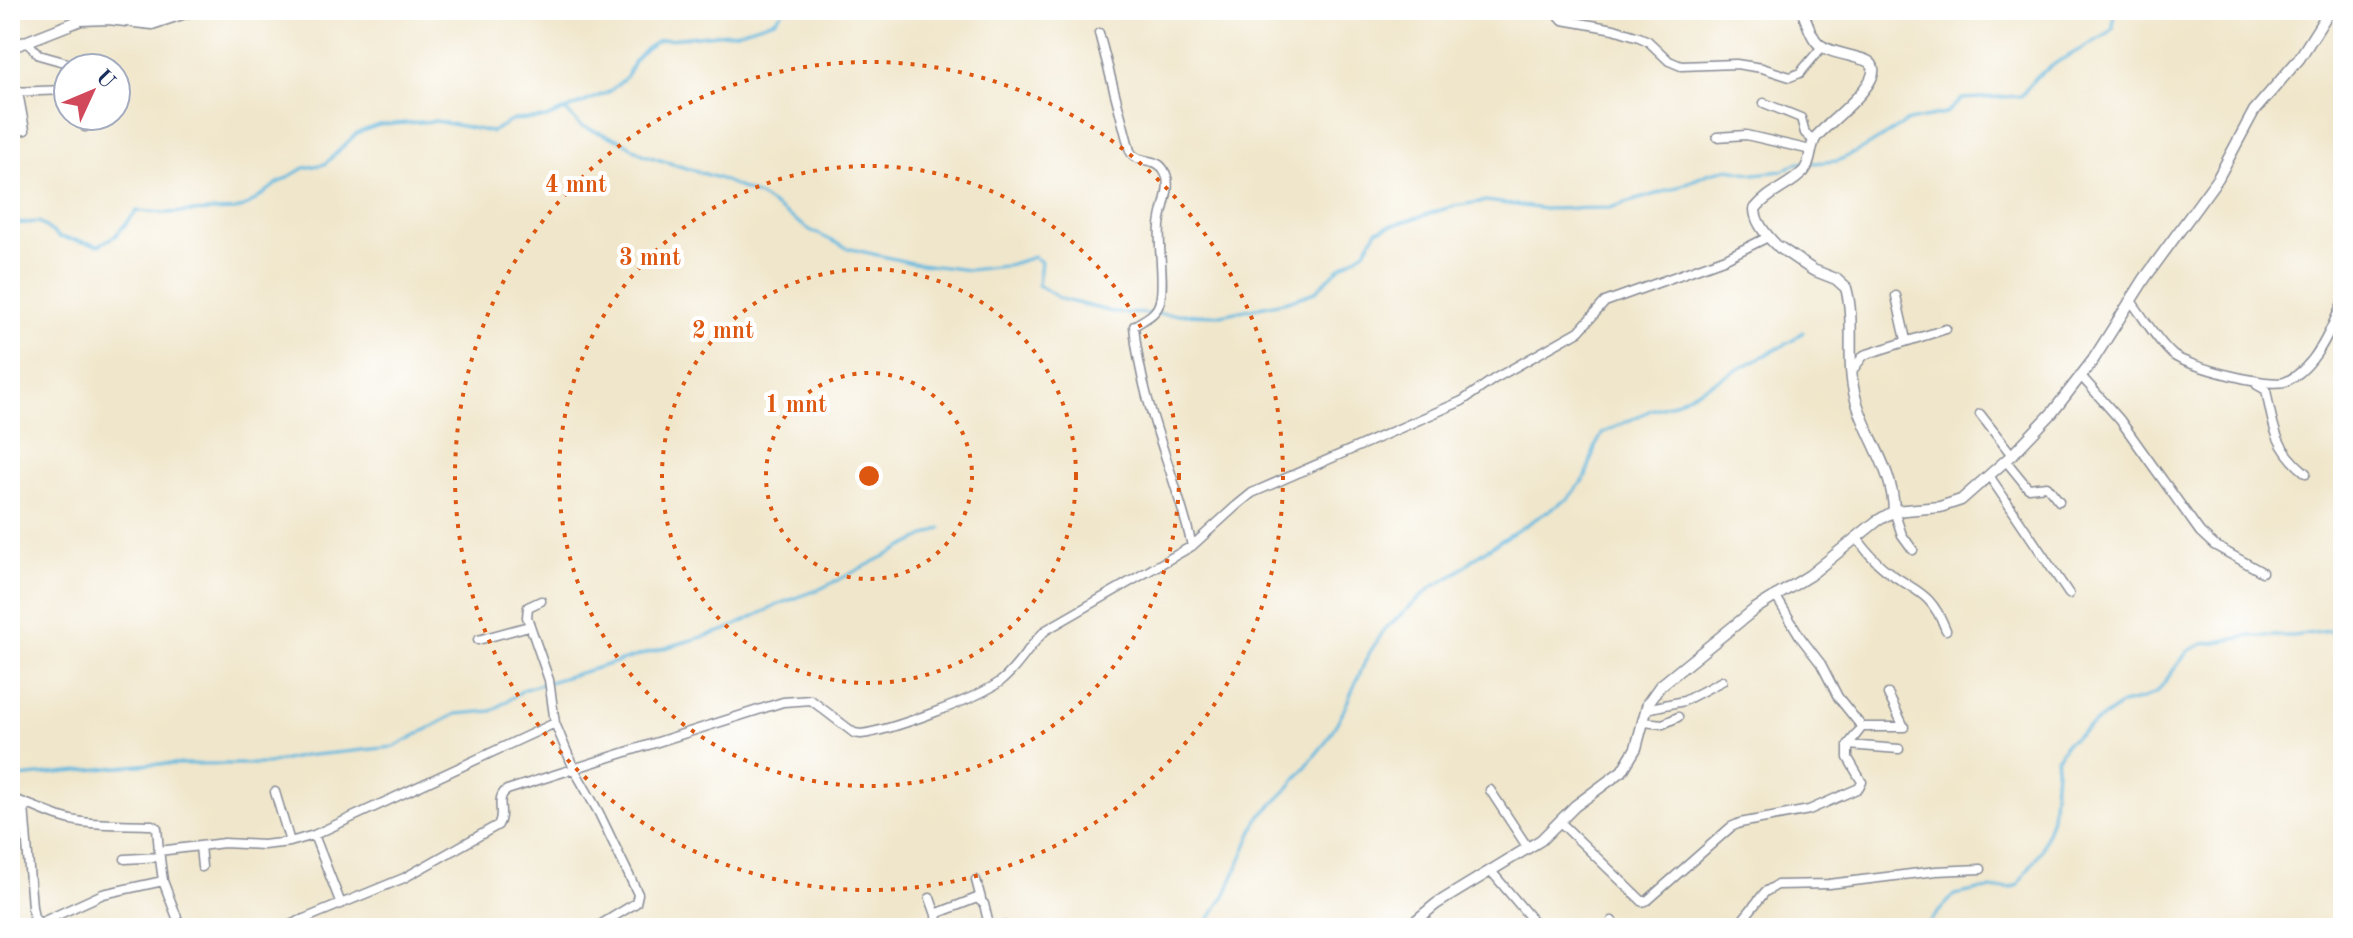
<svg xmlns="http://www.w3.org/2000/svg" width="2353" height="938" font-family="'Old Standard TT',serif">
<rect width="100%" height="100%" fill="#fff"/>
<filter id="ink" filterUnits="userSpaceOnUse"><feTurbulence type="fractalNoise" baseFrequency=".0125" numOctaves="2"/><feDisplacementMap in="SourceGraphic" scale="16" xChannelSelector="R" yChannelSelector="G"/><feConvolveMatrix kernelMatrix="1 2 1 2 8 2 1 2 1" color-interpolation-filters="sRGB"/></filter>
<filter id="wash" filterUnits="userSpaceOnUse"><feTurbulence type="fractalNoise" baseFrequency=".006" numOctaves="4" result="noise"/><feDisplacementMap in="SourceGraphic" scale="32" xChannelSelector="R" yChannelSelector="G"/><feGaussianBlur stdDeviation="1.8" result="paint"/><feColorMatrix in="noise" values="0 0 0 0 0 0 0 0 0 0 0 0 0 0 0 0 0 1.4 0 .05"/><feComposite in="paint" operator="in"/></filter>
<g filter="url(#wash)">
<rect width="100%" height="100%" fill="#f0e6cb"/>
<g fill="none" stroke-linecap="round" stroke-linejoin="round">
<path stroke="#62b8df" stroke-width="3" d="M 566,111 L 581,126 L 620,140 L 644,155 L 718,178 L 761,197 L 810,230 L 847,248 L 912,263 L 969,270 L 1004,266 L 1034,257 L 1041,262 L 1038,285 L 1061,299 L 1116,313 L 1221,315 L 1288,301 L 1315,292 L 1340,267 L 1365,251 L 1377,230 L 1454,206 L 1486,201 L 1544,209 L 1609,208 L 1673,189 L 1710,173 L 1729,169 L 1755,174 L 1782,171 L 1796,163 L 1805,163
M 1813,163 L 1838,161 L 1870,145 L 1908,121 L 1945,114 L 1962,99 L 2021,96 L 2036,77 L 2059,61 L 2108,34 L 2113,28 L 2114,10
M 10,224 L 39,222 L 59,237 L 99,245 L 115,236 L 137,211 L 166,213 L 236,210 L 250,204 L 278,183 L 304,168 L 325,164 L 357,133 L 379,125 L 436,121 L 491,132 L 513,120 L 546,118 L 609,92 L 627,76 L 634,61 L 645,49 L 659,40 L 737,32 L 775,20 L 784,10
M 10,782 L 18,777 L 150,764 L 267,764 L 303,756 L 394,747 L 456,714 L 492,711 L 525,689 L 726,630 L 782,603 L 820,589 L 941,528
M 1200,928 L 1208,921 L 1226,894 L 1258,819 L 1286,791 L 1325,743 L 1342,714 L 1368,655 L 1385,629 L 1432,587 L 1454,575 L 1481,553 L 1569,498 L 1586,477 L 1595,447 L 1603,433 L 1651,410 L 1672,404 L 1792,341 L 1803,332
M 1924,928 L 1954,895 L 1979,890 L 2010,888 L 2018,885 L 2042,849 L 2052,817 L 2057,758 L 2066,743 L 2122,704 L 2143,699 L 2157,692 L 2188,651 L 2203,644 L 2252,636 L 2293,636 L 2343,629"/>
</g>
</g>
<g filter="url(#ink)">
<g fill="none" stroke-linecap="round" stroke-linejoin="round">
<g stroke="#868a94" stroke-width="11">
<path id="minor" d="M 1554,10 L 1563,20 L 1614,29 L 1639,37 L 1648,41 L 1669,61 L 1681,66 L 1736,64 L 1762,68 L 1790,77 L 1800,73 L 1821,48
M 1099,33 L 1130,151 C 1138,166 1157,155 1165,172 C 1173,188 1161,208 1160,226 C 1158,248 1165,283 1160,301 C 1157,315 1144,319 1134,326 C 1141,405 1175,471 1192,546
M 27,42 L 39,55 L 85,68
M 10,92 L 68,90
M 1764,103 L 1801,118 L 1805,133 L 1813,140
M 85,116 L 85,127
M 10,132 L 25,130 L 18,92
M 1717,137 L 1746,135 L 1811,150
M 1896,296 L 1906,340
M 2131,301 C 2144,318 2157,341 2173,355 C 2186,366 2272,389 2287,381 C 2316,367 2331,329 2343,301
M 1852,371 L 1864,355 L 1946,329
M 2081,376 L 2120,420 L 2200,532 L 2214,545 L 2262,572
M 2257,385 L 2266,390 C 2273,426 2275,448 2306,473
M 1980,414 L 2012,455
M 2006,461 L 2028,488 L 2047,486 L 2059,501
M 1990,477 L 2069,594
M 1894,511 L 1902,535 L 1913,550
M 1856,537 C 1865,549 1874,561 1886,570 C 1916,593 1930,590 1946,630
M 1775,595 L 1801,638 L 1821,664 L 1838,697 L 1862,727 L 1904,727 L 1888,694
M 541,601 L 528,607 L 527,617 L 549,680 L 555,723 L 574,769 L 599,813 L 638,894 L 636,903 L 595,928
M 478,640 L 529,626
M 1646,709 L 1684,701 L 1722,681
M 1643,722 L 1663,724 L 1678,717
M 1862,727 L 1848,745 L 1899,749
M 1490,790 L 1528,848
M 275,792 L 290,842
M 10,798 C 35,805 56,819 82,822 C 105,825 129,824 152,825 L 157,828 L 159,851
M 24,806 L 32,907 L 34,918 L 40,923 L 103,894 L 163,881
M 1559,821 L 1643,902 L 1648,900 L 1731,827 L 1740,823 L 1809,810 L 1859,788 L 1862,782 L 1848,758 L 1848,745
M 314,835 L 341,904
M 200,846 L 202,867
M 125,859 L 160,857
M 1491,871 L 1539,928
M 976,880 L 981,899
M 930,898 L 936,915
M 1612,921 L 1618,928
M 988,927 L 1005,926
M 181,928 L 163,881 L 159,851 L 224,843 L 263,845 L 290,842 L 314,835 L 555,723
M 282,928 L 404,878 L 498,825 C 506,813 494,798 507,790 L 783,702 L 811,700 L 854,733 L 861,734 C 889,731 979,698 1001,681 C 1019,667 1029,645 1046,630 L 1192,546 L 1236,506 L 1252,493 L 1462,401 L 1494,379 L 1579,331 L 1605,302 L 1726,258 L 1768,237
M 940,928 L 936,918 L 938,913 L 977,898 L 984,904 L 989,925 L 987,928
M 1736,928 L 1765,892 L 1777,885 L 1829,884 L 1936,871 L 1981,869"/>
</g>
<g stroke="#868a94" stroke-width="13">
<path id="tertiary" d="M 10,48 L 81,20 L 108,19 L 152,24 L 194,10
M 1776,245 C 1766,235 1755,222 1755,209 C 1768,192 1790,186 1804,171 C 1812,161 1809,147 1816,137 C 1826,124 1890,78 1869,62 C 1865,59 1857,58 1851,56 C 1814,47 1816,46 1802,10
M 1779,247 L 1813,270 L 1836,279 L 1846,288 C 1856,323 1845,363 1856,400 C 1867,439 1893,469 1894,511
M 1407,928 L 1436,904 L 1541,840 L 1575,806 L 1622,771 L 1636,748 L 1648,703 L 1660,686 L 1755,609 L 1810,575 L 1877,521 L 1894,511 L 1940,507 L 1961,500 L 2012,455 L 2052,413 L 2093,360 L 2145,278 L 2218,178 L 2254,111 L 2299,59 L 2330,10"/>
</g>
<use href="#minor" stroke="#fff" stroke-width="8"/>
<use href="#tertiary" stroke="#fff" stroke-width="10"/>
</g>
</g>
<g fill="none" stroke="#de5710" stroke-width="4" stroke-dasharray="4 8">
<circle cx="869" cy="476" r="103"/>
<circle cx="869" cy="476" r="207"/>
<circle cx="869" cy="476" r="310"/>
<circle cx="869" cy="476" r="414"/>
</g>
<circle cx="869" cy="476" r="12" fill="#de5710" stroke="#fff" stroke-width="4"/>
<g font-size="24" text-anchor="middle" font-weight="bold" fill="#de5710" stroke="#fff" stroke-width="8" stroke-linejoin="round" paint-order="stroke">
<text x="576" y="192">4 mnt</text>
<text x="650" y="265">3 mnt</text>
<text x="723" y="338">2 mnt</text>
<text x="796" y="412">1 mnt</text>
</g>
<rect width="2353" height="938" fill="none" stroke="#fff" stroke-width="40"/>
<g transform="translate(92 92) rotate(46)"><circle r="38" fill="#ffffff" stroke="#a4acbf" stroke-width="2"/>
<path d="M0-6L14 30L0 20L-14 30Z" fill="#d1495b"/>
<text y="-12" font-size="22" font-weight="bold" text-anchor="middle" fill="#1b2f5e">U</text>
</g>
</svg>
